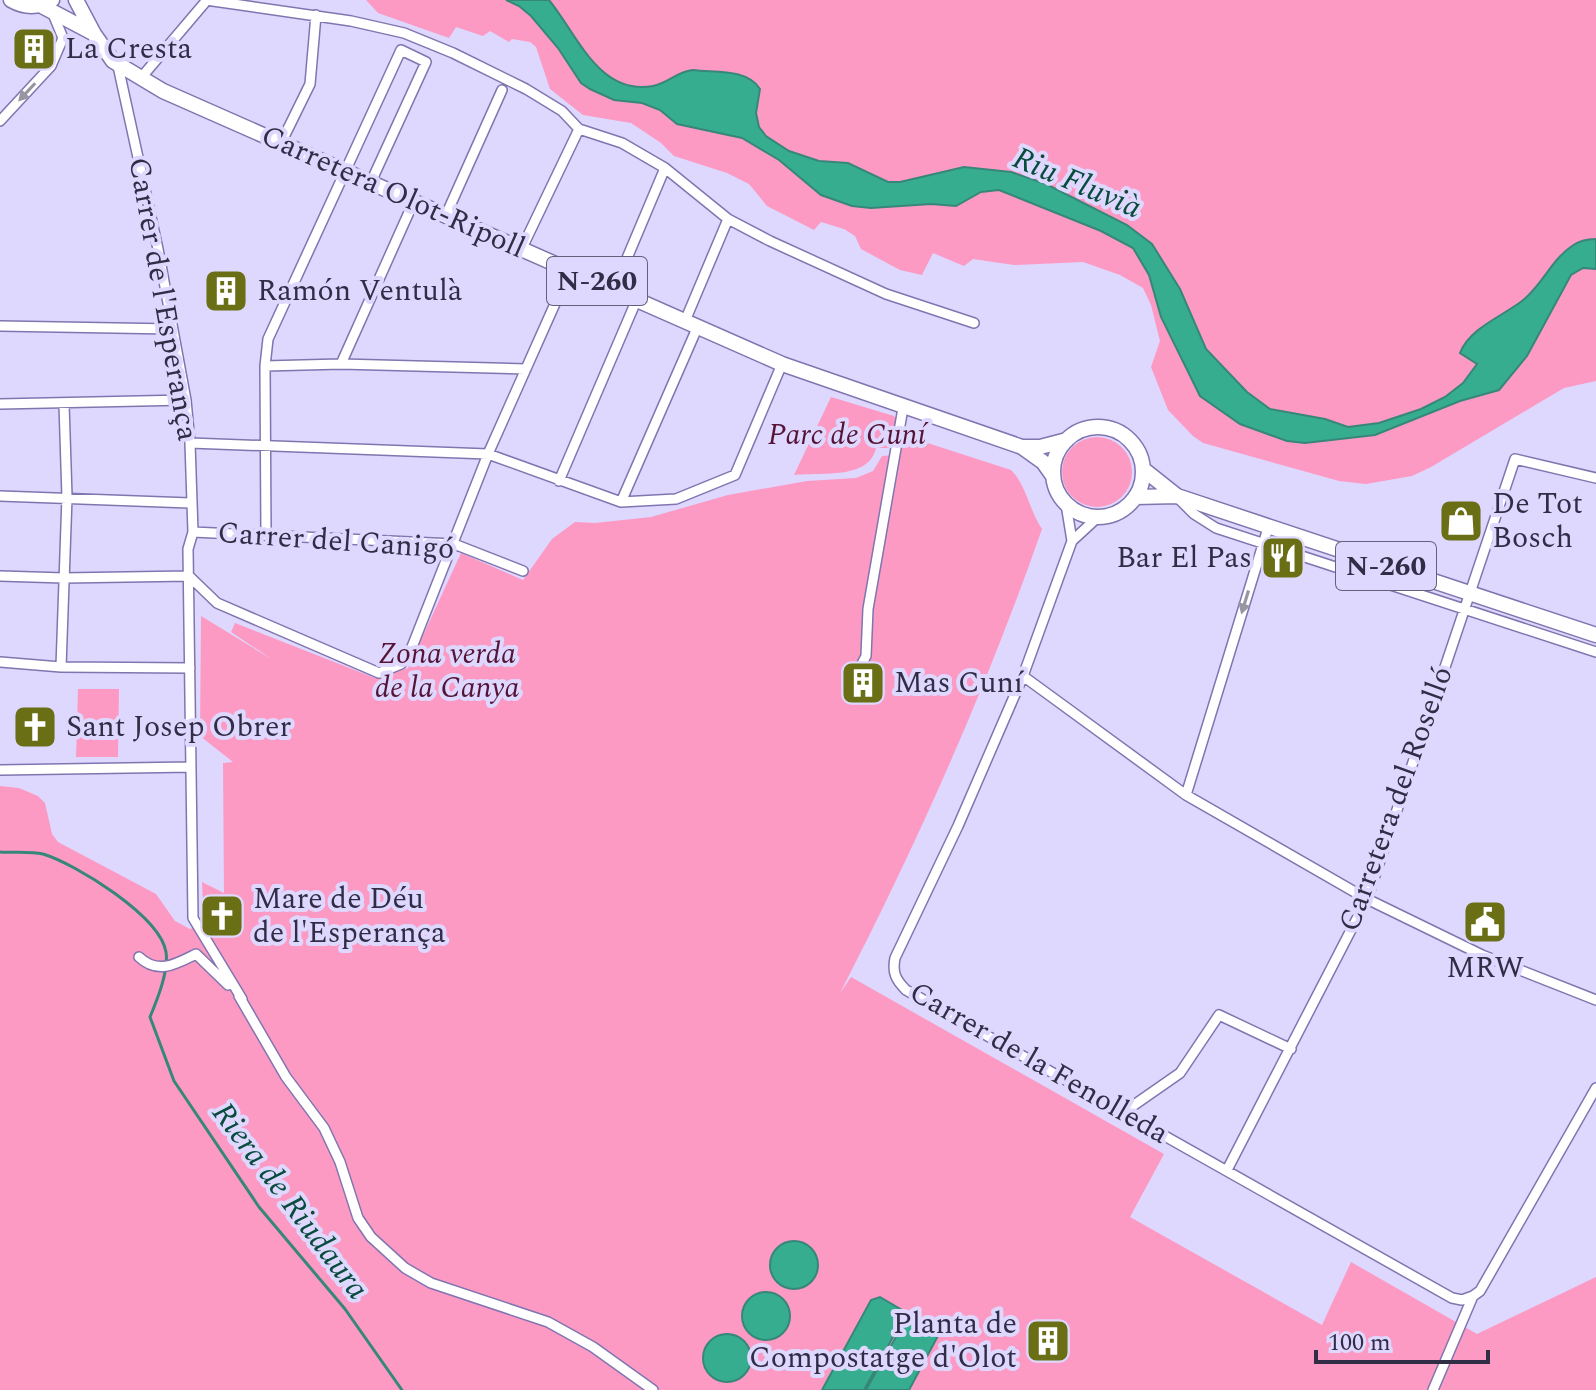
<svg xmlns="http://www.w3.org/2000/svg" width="1596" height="1390" font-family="Spectral,serif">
<rect width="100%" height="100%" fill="#ded7fe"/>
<path fill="#fc9ac4" d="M 366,0 L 1596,0 L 1596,381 L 1564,388 L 1431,467 L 1412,476 L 1366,484 L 1339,481 L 1203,443 L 1193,436 L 1168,410 L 1151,367 L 1160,341 L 1151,305 L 1143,288 L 1120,275 L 1083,262 L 1014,265 L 973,259 L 964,266 L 933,253 L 922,275 L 900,270 L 861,249 L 855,236 L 844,229 L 821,222 L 814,230 L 767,206 L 749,184 L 727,173 L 674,156 L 661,143 L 631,123 L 583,115 L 550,89 L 536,47 L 530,42 L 512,39 L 509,42 L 490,31 L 483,36 L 456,27 L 449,38 L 378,13 Z
M 831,397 L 894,416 L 899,424 L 890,448 L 876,448 C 869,480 821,472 794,475 Z
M1062 472a35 35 0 1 1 70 0a35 35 0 1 1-70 0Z
M 909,437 L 1011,470 C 1026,484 1030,512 1042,529 C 986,689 918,842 840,993 L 851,977 L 1164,1154 L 1130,1217 L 1322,1325 L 1351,1262 L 1477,1334 L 1596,1277 L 1596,1390 L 0,1390 L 0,786 L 19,788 L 38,796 L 45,803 L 52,834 L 58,842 L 156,894 L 175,921 L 190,929 L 204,924 L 202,882 L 224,893 L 223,763 L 233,762 L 200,736 L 201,616 L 273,660 L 231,632 L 235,623 L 375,678 L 408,668 L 461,553 L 523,580 L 552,539 L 575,522 L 595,523 L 651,517 L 728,495 L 807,481 L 856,478 L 873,471 L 882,456 L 896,455 L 902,439 L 908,441 Z
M 78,689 L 119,689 L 118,757 L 76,757 Z"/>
<path fill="#37ad90" stroke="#36877a" stroke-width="2" d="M 506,0 L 549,0 C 577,34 599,96 653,86 C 668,83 678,71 693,70 C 714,73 747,68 760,89 L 756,113 L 759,127 L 766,136 L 789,151 L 819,161 L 848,163 L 888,182 L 900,182 L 964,167 L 1011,172 L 1046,184 L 1127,225 L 1152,244 L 1180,289 L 1206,349 L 1247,392 L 1270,409 L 1325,419 L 1348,427 L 1379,423 L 1421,409 L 1445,397 L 1463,383 L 1477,364 L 1460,353 C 1470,328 1501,317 1522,301 C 1542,286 1551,260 1572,246 C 1580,240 1587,239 1596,239 L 1596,269 L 1583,268 L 1571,275 L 1527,356 L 1499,390 L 1460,401 L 1375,435 L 1305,443 L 1287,441 L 1240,424 L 1200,396 L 1161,317 L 1149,275 L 1133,248 L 1101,231 L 999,190 L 981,192 L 956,206 L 931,204 L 871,208 L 852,206 L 821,195 L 779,160 L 742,138 L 677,124 L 660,110 L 642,103 L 614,100 L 590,89 L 581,83 L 558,48 L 531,16 L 519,6 Z
M770 1265a24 24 0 1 1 48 0a24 24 0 1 1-48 0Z
M742 1316a24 24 0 1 1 48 0a24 24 0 1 1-48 0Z
M 880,1297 L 902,1310 L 905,1315 L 864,1390 L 822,1390 L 871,1300 Z
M 914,1316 L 937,1329 L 939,1334 L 909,1390 L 866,1390 L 906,1319 Z
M703 1358a24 24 0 1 1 48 0a24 24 0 1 1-48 0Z"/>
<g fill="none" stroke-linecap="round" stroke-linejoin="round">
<path stroke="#36877a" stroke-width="3" d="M 0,852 C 13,853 30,851 43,854 C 76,864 160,916 166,952 C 169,971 157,1000 150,1017 L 174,1081 L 259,1207 L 345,1309 L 402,1390"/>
<g stroke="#8175b0" stroke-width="12">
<path id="street" d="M 206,0 L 351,21 L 404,33 L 453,53 L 526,89 L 562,111 L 579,129 L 622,143 L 665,168 L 728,219 L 770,241 L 886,294 L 974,323
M 118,66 L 158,249 L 186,400 L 190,443 L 193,532 L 188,549 L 193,918 L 242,999
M 140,79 L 207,0
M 0,121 L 51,66 L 63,38 L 53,14
M 281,143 L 310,84 L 316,15
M 446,215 L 502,90
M 522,248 L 579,129
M 614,289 L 665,168
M 685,321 L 728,219
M 0,326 L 172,329
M 341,364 L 414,201
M 265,366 L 341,364 L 526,369
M 0,404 L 186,400
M 190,443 L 488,454 L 621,502 L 676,499 L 735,475 L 782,364
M 559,481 L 637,299
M 0,496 L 190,503
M 1179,499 L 1194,514 L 1216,528 L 1596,652
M 621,502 L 698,326
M 1066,504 L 1072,541
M 1098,517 L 1072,541 L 1023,676 L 958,826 L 895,958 C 892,973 896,980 906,990 L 1452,1298 L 1462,1300 L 1473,1296
M 193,532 L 454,544 L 523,571
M 266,535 L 265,366 L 268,339 L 401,50 L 426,62 L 371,182
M 0,576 L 64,578 L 189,576
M 189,576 L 217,603 L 379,673 L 401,664 L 412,647 L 488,454 L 570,270
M 0,662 L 61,667 L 190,668
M 61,667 L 67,497 L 64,404
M 856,675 L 866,656 L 868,609 L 903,408
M 1023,676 L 1186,795 L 1367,899 L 1482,955 L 1596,1000
M 0,770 L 191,767
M 1186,795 L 1268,528
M 139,957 C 158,975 176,964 196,954 L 228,985
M 239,996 L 286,1077 L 324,1128 L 340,1162 L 358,1218 L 371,1237 L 405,1268 L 431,1283 L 548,1322 L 593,1347 L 653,1390
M 1124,1112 L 1180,1073 L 1219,1015 L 1291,1049
M 1227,1170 L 1367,899 L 1515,459 L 1596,478
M 1433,1390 L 1473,1296 L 1480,1291 L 1596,1088"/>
</g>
<g stroke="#8175b0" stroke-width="17">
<path id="primary" d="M 11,0 C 25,8 38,8 52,0
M 76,0 L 94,34 L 113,61 L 163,91 L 782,364 L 1022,447 L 1043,462 L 1053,476
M 40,5 L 91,32
M1053 472a45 45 0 1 1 90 0a45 45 0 1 1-90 0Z
M 1022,447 L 1040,447 L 1067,440
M 1143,469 L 1177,496
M 1135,497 L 1177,496 L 1596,635"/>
</g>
<use href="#street" stroke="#fff" stroke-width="9"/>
<use href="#primary" stroke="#fff" stroke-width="14"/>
</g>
<defs><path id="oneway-solid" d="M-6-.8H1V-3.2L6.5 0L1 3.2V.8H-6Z" transform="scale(2)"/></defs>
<g fill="#9896a2">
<use href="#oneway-solid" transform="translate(27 92) rotate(133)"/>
<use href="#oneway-solid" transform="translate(1245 602) rotate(107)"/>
</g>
<defs>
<g id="building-square" transform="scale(2.3)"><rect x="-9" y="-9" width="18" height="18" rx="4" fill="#6a6f15" stroke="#ded7fe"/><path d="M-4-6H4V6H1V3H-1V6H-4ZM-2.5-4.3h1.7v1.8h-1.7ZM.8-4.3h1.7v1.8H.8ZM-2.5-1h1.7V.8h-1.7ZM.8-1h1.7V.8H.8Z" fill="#fff"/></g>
<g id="shop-square" transform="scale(2.3)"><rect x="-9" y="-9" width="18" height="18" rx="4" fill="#6a6f15" stroke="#ded7fe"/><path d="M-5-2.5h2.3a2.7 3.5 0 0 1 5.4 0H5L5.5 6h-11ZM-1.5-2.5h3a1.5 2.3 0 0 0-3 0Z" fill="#fff"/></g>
<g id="restaurant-square" transform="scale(2.3)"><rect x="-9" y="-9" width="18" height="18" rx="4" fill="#6a6f15" stroke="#ded7fe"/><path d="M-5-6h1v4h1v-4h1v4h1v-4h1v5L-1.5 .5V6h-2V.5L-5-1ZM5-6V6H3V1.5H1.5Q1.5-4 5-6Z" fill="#fff"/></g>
<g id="church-square" transform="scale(2.3)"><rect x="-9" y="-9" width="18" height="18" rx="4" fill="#6a6f15" stroke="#ded7fe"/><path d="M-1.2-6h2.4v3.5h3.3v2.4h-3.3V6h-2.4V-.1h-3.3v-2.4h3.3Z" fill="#fff"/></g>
<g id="civic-square" transform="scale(2.3)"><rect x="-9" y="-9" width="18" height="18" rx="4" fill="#6a6f15" stroke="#ded7fe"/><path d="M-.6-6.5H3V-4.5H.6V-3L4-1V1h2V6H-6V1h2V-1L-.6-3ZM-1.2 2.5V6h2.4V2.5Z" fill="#fff"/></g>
</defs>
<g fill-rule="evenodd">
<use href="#building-square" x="34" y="49"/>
<use href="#building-square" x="226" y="291"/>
<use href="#shop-square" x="1461" y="521"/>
<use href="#restaurant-square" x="1283" y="558"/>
<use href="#building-square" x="863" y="683"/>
<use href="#church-square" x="35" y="727"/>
<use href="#church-square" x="222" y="916"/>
<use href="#civic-square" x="1485" y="922"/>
<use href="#building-square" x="1048" y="1341"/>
</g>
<g text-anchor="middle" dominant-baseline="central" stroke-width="8" stroke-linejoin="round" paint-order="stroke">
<g fill="#ded7fe" stroke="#66607d" stroke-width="2">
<rect x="547" y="257" width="100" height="48" rx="6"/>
<rect x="1336" y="542" width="100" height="48" rx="6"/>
</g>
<g font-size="28" font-weight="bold" fill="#322d46">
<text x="597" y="281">N-260</text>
<text x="1386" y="566">N-260</text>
</g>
<g font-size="30" fill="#322d46" stroke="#ded7fe" text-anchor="start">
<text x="65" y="49">La Cresta</text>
<text x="257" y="291">Ramón Ventulà</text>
<text x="1492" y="504">De Tot<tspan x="1492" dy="34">Bosch</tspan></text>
<text x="1252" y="558" text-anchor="end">Bar El Pas</text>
<text x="894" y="683">Mas Cuní</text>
<text x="66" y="727">Sant Josep Obrer</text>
<text x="253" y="899">Mare de Déu<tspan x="253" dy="34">de l'Esperança</tspan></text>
<text x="1485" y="968" text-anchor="middle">MRW</text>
<text x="1017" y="1324" text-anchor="end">Planta de<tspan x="1017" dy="34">Compostatge d'Olot</tspan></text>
</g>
<g font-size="30" fill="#322d46" stroke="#ded7fe">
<text transform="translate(393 192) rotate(24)">Carretera Olot-Ripoll</text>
<text transform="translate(163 299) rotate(80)">Carrer de l'Esperança</text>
<text transform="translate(336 541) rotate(4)">Carrer del Canigó</text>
<text transform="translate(1396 799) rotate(-70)">Carretera del Roselló</text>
<text transform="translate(1039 1063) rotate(30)">Carrer de la Fenolleda</text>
</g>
<g font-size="30" font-style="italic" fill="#551436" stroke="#ded7fe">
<text x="847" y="435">Parc de Cuní</text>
<text x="447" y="654">Zona verda<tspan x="447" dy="34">de la Canya</tspan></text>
</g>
<g font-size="32" font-style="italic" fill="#084c3d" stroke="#ded7fe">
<text transform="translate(1077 183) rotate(23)">Riu Fluvià</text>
<text transform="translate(290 1201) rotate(53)">Riera de Riudaura</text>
</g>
</g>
<path d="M1316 1350v12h172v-12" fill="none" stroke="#322d46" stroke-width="4"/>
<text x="1328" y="1350" font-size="24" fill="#322d46" stroke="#ded7fe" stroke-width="6" paint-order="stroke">100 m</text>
</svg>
